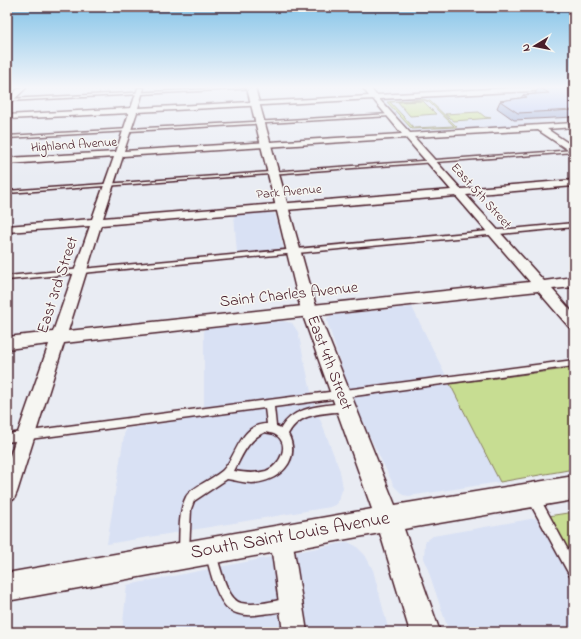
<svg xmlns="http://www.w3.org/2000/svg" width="581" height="639" font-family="'Indie Flower',sans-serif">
<rect width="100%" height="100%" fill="#e9ecf3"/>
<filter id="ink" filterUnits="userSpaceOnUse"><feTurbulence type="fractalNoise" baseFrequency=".025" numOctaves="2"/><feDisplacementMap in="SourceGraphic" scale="8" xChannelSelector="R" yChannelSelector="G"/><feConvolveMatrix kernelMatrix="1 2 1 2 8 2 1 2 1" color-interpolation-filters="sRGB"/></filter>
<g filter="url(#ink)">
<path fill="#d9e1f4" d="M 574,88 L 574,120 L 534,123 L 536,126 L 412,133 L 380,99 Z
M 266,212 L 275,214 L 284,250 L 237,254 L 234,214 Z
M 412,307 L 450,384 L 500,482 L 409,496 L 403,495 L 394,486 L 367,431 L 348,388 L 327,321 L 327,318 L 332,315 Z
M 282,321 L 292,323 L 298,332 L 313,401 L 340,471 L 343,488 L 337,504 L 330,507 L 107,544 L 125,429 L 204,417 L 204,329 Z
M 548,516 L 574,562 L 574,632 L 449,632 L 424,558 L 425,542 L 433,536 Z
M 348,542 L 356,546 L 365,555 L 373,570 L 389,632 L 122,632 L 127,585 Z"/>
<path fill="#c7dd92" stroke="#887e5e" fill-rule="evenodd" d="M 422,99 L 430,101 L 457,127 L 412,129 L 387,102 ZM 424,100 L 429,102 L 454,126 L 414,128 L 390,102 Z
M 423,101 L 436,114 L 410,116 L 398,102 Z
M 479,112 L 485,117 L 491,118 L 454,121 L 445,114 Z
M 574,368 L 574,469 L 500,482 L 450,384 Z
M 574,512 L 574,562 L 548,516 Z"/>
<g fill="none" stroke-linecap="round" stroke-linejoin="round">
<g stroke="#4a1f2b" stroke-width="3">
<path id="service" d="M 232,88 L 256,88 L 7,101 L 7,99 Z
M 391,114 L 390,116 L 7,138 L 7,136 Z
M 574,150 L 574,152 L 7,193 L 7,191 Z
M 574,223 L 574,227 L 7,280 L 7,276 Z
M 574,360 L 574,366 L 274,407 L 276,426 L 281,428 C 294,406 321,406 344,403 L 347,404 L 348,407 L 347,410 L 344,411 C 322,414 300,412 288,434 C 302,461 278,482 252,483 C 244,483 235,480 227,479 L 194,501 L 191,509 L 189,551 L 188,555 L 184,556 L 180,555 L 179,551 C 180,533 178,513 186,497 C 190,488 215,478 223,470 C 237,456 240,424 267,424 L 265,408 L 7,442 L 7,434 ZM 265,432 C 268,433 272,433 274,434 C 292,443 280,466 266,471 C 255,474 245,473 234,471 C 242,456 248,439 265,432 Z
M 534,494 L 538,495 L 574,561 L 574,578 L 570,576 L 530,503 L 529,499 L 530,495 Z
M 211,550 L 215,551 C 220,564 226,599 241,603 C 256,606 274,601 288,598 L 292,600 L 294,604 L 292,608 C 283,612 272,613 262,614 C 251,616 238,616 229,609 C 216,599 210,570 206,555 L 207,551 Z"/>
</g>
<g stroke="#4a1f2b" stroke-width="3">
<path id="minor" d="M 19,88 L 26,88 L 7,106 L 7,100 Z
M 138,88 L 144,88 L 138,108 L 369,96 L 363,88 L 370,88 L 376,95 L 510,88 L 552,88 L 549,90 L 379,99 L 410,133 L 574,123 L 574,127 L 547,129 L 574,147 L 574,154 L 538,130 L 414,137 L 461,189 L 574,180 L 574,186 L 466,195 L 544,281 L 574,277 L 574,287 L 552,289 L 574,314 L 574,329 L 569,327 L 538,291 L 64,343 L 17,492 L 14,499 L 7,502 L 7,464 L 49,344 L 7,349 L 7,337 L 53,332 L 90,226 L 7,232 L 7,226 L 92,219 L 114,157 L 7,164 L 7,158 L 116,152 L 129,113 L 7,119 L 7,115 L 131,108 ZM 373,99 L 402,134 L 124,151 L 137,112 ZM 406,138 L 451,190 L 103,218 L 123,156 ZM 456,196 L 530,282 L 68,331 L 101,225 Z
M 281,527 L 289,530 L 292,538 L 307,632 L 283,632 L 270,538 L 273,530 Z"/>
</g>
<g stroke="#4a1f2b" stroke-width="3">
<path id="tertiary" d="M 247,88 L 255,88 L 317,310 L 395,505 L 574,476 L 574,500 L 404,529 L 440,632 L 410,632 L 380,533 L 7,601 L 7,573 L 372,509 L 301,310 Z"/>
</g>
<use href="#service" fill="#f6f6f2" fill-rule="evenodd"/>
<use href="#minor" fill="#f6f6f2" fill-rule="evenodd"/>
<use href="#tertiary" fill="#f6f6f2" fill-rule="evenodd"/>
</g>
<path fill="#9caad4" stroke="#4a1f2b" d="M 538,88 L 574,88 L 574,117 L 514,120 L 497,108 L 500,101 L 521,98 L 523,95 L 535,94 Z"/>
<path fill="#b5c6f6" stroke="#4a1f2b" d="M 540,88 L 568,88 L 574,91 L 574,110 L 518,113 L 500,101 L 527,97 L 523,95 L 549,93 Z"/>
</g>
<linearGradient id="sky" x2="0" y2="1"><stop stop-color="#83c3e8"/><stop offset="0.49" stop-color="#f5f6fa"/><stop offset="1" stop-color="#f5f6fa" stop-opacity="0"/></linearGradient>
<rect width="581" height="178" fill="url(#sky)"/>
<g text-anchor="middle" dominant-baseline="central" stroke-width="3" stroke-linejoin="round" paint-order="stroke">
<g font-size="13" fill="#4a1f2b" stroke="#f6f6f2">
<text transform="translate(74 145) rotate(-4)">Highland Avenue</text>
<text transform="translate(289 192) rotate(-5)">Park Avenue</text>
<text transform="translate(481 196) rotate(48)">East 5th Street</text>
</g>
<g font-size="16" fill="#4a1f2b" stroke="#f6f6f2">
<text transform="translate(58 285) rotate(-72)">East 3rd Street</text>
<text transform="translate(289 295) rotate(-6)">Saint Charles Avenue</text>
<text transform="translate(329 363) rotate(69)">East 4th Street</text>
</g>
<g font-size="19" fill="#4a1f2b" stroke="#f6f6f2">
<text transform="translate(290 536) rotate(-10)">South Saint Louis Avenue</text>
</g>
</g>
<rect width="581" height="639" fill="none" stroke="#f6f6f2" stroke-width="24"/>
<rect x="12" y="12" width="557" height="615" fill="none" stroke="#4a1f2b" stroke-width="1.5" filter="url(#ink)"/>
<g transform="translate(535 46) rotate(260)" stroke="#f6f6f2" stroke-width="3" paint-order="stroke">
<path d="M0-3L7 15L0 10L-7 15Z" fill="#4a1f2b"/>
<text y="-6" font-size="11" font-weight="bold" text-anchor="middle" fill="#4a1f2b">N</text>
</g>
</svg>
